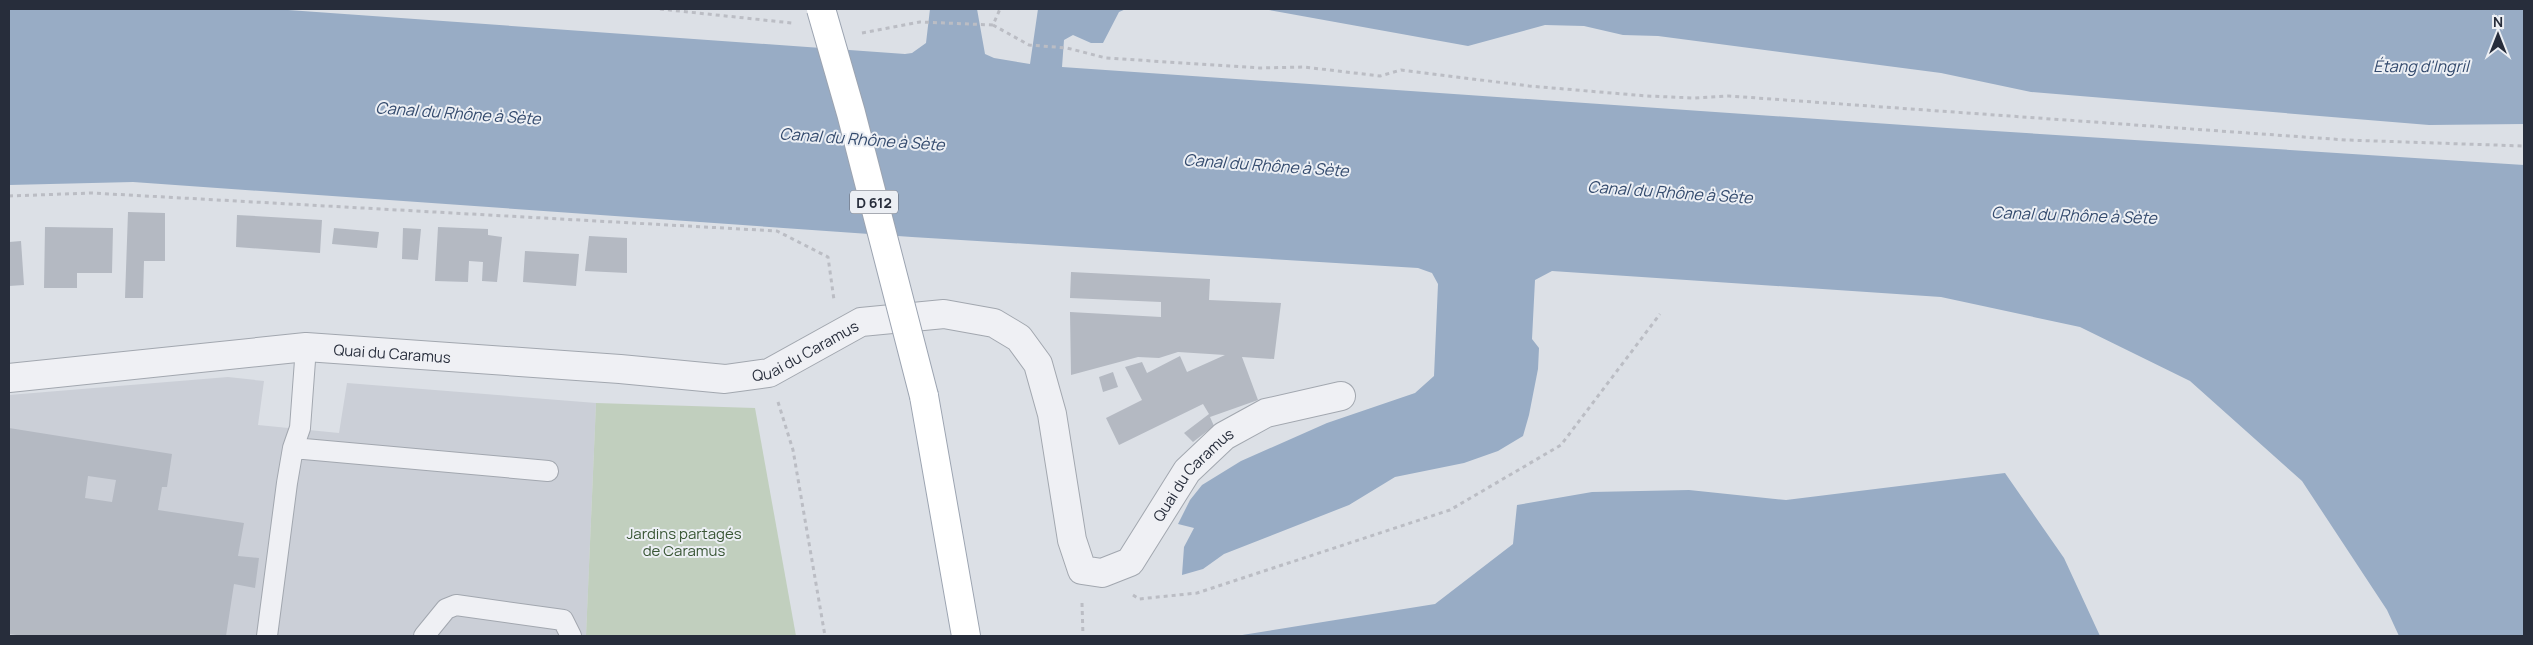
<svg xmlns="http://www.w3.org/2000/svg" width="2533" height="645" font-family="Manrope,sans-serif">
<rect width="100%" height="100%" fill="#dce0e6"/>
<path fill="#cbcfd7" d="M 228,377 L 264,381 L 258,425 L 339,433 L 347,383 L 596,403 L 586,636 L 9,636 L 9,395 Z"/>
<path fill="#c1cfbe" d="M 596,403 L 755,408 L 796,636 L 586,636 Z"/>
<path fill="#98acc5" d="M 9,9 L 274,9 L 905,54 L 912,53 L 926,43 L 930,9 L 977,9 L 985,54 L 994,58 L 1030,64 L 1038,9 L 1126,9 L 1119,12 L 1103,43 L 1091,43 L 1073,35 L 1064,40 L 1062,67 L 1947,128 L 2524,165 L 2524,636 L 2399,636 L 2387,610 L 2302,481 L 2190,381 L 2080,327 L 1941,297 L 1552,271 L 1535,280 L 1532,339 L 1539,348 L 1538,369 L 1529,415 L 1523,436 L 1498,451 L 1464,463 L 1395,477 L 1349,505 L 1224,554 L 1203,569 L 1182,575 L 1184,547 L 1194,528 L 1178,524 L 1190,500 L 1202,485 L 1241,461 L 1327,423 L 1415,393 L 1434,376 L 1438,284 L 1432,273 L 1418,268 L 912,237 L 133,182 L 9,185 Z
M 1263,9 L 2524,9 L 2524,124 L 2429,125 L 2031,92 L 1941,73 L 1658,36 L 1623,35 L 1584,26 L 1545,25 L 1468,46 Z
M 2005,473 L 2064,558 L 2100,636 L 1236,636 L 1435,604 L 1513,544 L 1517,505 L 1592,492 L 1689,490 L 1786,500 Z"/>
<path fill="#b4b9c2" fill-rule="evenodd" d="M 128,212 L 165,213 L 165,261 L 144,261 L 143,298 L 125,298 Z
M 237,215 L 322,220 L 320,253 L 236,247 Z
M 45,227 L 113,228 L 112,273 L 77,273 L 77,288 L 44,288 Z
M 438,227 L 488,229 L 488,235 L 502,237 L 497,282 L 482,281 L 483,262 L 469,261 L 468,282 L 435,281 Z
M 334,228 L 379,232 L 377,248 L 332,244 Z
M 403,228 L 421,229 L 418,260 L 402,259 Z
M 589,236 L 627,238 L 627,273 L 585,271 Z
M 21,241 L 24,285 L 9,286 L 9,242 Z
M 525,251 L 579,254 L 576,286 L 523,282 Z
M 1071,272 L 1210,279 L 1209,300 L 1281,303 L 1274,359 L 1242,357 L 1258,400 L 1210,417 L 1214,426 L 1193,442 L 1184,433 L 1209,414 L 1203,404 L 1119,445 L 1106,418 L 1142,400 L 1125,367 L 1142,362 L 1147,373 L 1180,356 L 1187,372 L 1225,355 L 1178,352 L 1159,358 L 1138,357 L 1071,375 L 1070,312 L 1161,317 L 1161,302 L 1070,298 Z
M 1113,372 L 1118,387 L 1103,392 L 1099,377 Z
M 9,428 L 172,454 L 167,487 L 162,487 L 158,510 L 244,523 L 238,556 L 259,558 L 255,588 L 234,584 L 226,636 L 24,636 L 9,634 ZM 88,476 L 116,480 L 112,502 L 85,498 Z"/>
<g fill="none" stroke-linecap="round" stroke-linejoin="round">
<g stroke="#a2a7af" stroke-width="22">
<path id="service" d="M 293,448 L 548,471
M 267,636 L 287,483 L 293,448 L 300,428 L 306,347
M 424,636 L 446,609 L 456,605 L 563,620 L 571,636"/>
</g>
<g stroke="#a2a7af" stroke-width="30">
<g id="minor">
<path id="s1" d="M 9,378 L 306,347 L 620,369 L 725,379 L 769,373 L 861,322 L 944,314 L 994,323 L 1019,338 L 1038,364 L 1052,414 L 1072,540 L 1082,570 L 1102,573 L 1130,562 L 1187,471 L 1224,436 L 1266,413 L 1341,396"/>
</g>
</g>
<g stroke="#9ca4b1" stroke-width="30">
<path id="primary" d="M 924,396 L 966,636"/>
</g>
<path stroke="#bbbdc4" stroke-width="3" stroke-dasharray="4 4" stroke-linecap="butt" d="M 660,9 L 792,23
M 993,25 L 1029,45 L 1067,48 L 1106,58 L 1260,68 L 1304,67 L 1380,76 L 1401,70 L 1529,86 L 1647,96 L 1694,98 L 1729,96 L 2346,140 L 2524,146
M 862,33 L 920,22 L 993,25 L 1000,9
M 9,196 L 92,193 L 777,231 L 828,257 L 834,300
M 778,402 L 793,450 L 825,636
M 1133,595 L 1139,599 L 1197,593 L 1450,510 L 1561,445 L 1660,314
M 1082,603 L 1083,636"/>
<use href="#service" stroke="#eff0f4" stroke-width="20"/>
<use href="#minor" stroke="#eff0f4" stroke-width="28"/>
<use href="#primary" stroke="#fff" stroke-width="28"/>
<g stroke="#9ca4b1" stroke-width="30" stroke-linecap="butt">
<path id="primary-bridge" d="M 821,9 L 851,113 L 924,396"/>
</g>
<use href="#primary-bridge" stroke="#fff" stroke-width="28"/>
</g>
<g text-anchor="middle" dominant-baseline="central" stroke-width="4" stroke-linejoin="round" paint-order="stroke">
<rect fill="#eceff4" stroke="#626772" stroke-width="1" x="850" y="190.5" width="48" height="23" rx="4"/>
<g font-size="14" font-weight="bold" fill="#272d3b">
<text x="874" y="202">D 612</text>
</g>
<g font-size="15" fill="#272d3b" stroke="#eceff4">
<text stroke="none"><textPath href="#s1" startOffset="805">Quai du Caramus</textPath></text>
<text stroke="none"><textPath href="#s1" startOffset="385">Quai du Caramus</textPath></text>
<text stroke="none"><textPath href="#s1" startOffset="1434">Quai du Caramus</textPath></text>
</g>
<g font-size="15" fill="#395635" stroke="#eceff4">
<text x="684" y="533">Jardins partagés<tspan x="684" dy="17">de Caramus</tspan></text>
</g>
<g font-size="16" font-style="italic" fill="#334a6d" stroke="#eceff4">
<text x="2421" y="66">Étang d'Ingril</text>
<text transform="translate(458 113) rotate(4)">Canal du Rhône à Sète</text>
<text transform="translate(862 139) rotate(4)">Canal du Rhône à Sète</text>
<text transform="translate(1266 165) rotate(4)">Canal du Rhône à Sète</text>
<text transform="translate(1670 192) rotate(4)">Canal du Rhône à Sète</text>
<text transform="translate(2074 215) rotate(2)">Canal du Rhône à Sète</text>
</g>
</g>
<rect width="2533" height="645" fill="none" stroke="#272d3b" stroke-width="20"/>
<g transform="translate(2498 35)" stroke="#eceff4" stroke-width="4" paint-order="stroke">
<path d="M0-4L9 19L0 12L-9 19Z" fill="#272d3b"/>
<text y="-8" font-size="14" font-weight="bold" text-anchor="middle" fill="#272d3b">N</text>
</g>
</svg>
